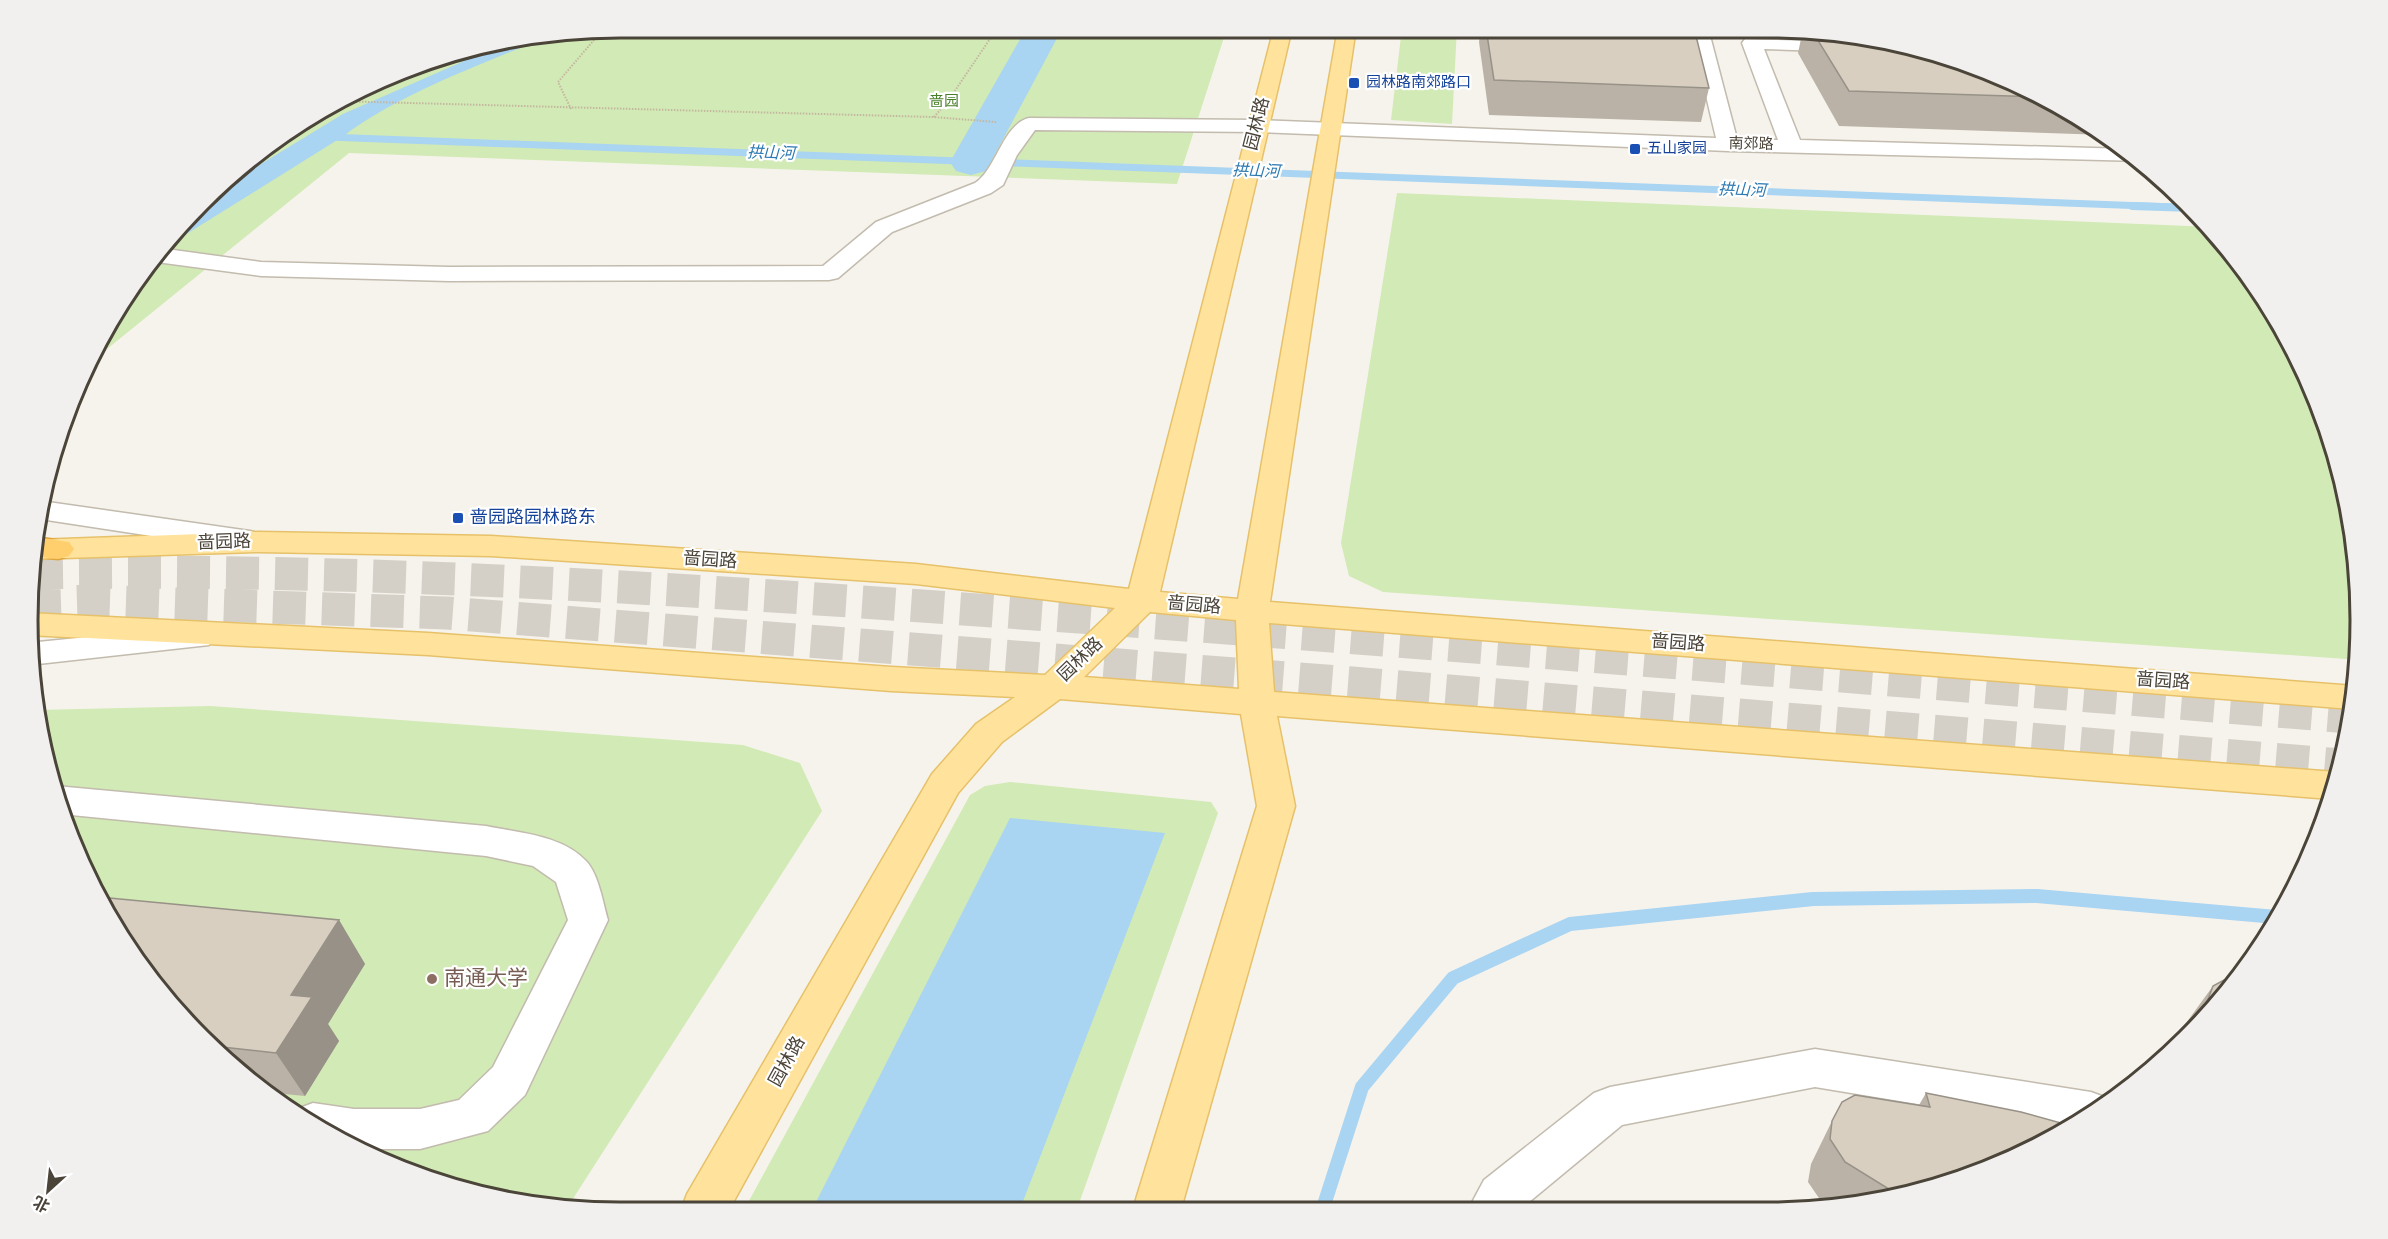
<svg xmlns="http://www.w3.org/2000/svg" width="2388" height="1239" font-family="Overpass,'Noto Sans SC',sans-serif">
<rect width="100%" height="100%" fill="#f6f3ec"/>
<path fill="#d2eab5" d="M 620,27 L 1227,28 L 1177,184 L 349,153 L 86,366 L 127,291 L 174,229 L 259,150 L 324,106 L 429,59 L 504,38 Z
M 1402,28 L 1457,28 L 1452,124 L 1391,120 Z
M 1397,193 L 2212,227 L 2282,324 L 2330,429 L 2356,543 L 2360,660 L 1383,592 L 1349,576 L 1341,543 Z
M 210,706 L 743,745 L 800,763 L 822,811 L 567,1208 L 466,1192 L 357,1151 L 259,1089 L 174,1010 L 127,948 L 72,847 L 47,773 L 37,710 Z
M 1010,782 L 1211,802 L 1218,813 L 1077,1209 L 744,1210 L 970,795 L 985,786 Z"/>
<path fill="#a9d4f2" d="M 555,33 C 483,65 405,90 342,137 L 156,253 L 174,229 L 210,195 L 343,114 L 519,37 Z
M 1010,818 L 1165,833 L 1020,1209 L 812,1210 Z
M 460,1189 L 549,1199 L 733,1210 L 581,1211 Z"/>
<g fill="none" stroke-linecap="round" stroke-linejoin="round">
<path stroke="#a9d4f2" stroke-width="7" d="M 328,137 L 2172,207"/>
<path stroke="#a9d4f2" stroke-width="8" d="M 2132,206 L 2192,208"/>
<path stroke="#a9d4f2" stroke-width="14" d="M 1323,1208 L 1362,1087 L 1453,978 L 1570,924 L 1813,899 L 2037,896 L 2276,917"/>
<path fill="#a9d4f2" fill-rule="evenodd" d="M 1027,27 L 1063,27 L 986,171 L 971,175 L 956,171 L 950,162 Z"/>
<path stroke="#d4d0c8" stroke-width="33" stroke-dasharray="33 16" stroke-linecap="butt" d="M 30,573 C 385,567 738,593 1092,618 C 1511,649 1931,683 2350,717
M 28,603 L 89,601 L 446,613 L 1352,683 L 2342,765"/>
<g stroke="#c2bbae" stroke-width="3">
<path id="minor" d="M 1690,28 L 1708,28 L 1737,139 L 1778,140 L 1742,43 L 1745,39 L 1845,42 L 1852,44 L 1855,48 L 1852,52 L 1764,49 L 1800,140 L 2129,149 L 2142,161 L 1728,151 L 1257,132 L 1035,130 L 1017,155 L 1003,185 L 991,193 L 892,232 L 838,278 L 829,280 L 449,281 L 261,276 L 149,261 L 159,248 L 261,262 L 449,267 L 823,266 L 876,222 L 975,183 C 996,170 1003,124 1029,118 L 1257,120 L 1716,138 Z
M 41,501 L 250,531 L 261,534 L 266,541 L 261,548 L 250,551 L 40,519 Z
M 197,626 L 209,629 L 214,637 L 209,645 L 29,665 L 28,643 Z
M 56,786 L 486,826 C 519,833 563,835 587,862 C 599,876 603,903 608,920 L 525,1095 L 488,1131 L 420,1149 L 355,1149 L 295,1112 L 297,1109 L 313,1103 L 354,1109 L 420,1109 L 459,1100 L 493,1067 L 568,920 L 556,882 L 533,866 L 486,856 L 61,814 L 52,787 Z
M 1815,1049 L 2091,1092 L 2107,1098 L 2109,1101 L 2063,1128 L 1815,1087 L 1622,1125 L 1522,1208 L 1469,1208 L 1484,1180 L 1594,1093 L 1610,1087 Z"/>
</g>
<g stroke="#e6c16a" stroke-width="3">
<path id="major" d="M 1274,28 L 1292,28 L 1160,592 L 1238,599 L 1338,28 L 1356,28 L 1270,602 L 2355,686 L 2351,709 L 1269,623 L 1274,692 L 2336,772 L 2341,774 L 2331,799 L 1277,716 L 1295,806 L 1181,1209 L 1133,1209 L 1257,806 L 1241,714 L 1060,699 L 1002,742 L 958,793 L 729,1210 L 681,1210 L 687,1194 L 932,774 L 976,724 L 1015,697 L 891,691 L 428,655 L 28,635 L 28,613 L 428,633 L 891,667 L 1045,675 L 1115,608 L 916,584 L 491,556 L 258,552 L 32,559 L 35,540 L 258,532 L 491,536 L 916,564 L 1129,589 ZM 1150,612 L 1236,620 L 1239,689 L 1084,677 Z"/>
</g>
<g stroke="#e0a43c" stroke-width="3">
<path id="highway" d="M 35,537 L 69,542 L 74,549 L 69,556 L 58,559 L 32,556 Z"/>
</g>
<path stroke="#c4b79f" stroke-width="2" stroke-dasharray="1.5 1.5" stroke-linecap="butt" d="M 335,101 L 933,117 L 996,122
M 571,109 L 558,82 L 594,40 L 619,27
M 934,117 L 948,101 L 998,27"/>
<use href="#minor" fill="#fff" fill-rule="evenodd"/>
<use href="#major" fill="#ffe39c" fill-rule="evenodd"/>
<use href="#highway" fill="#ffcf6e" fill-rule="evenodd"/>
</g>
<path fill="#bab2a6" d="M 1481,28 L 1694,28 L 1709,88 L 1701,122 L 1489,115 L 1479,42 Z
M 1742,28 L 1807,28 L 1922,47 L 2031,88 L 2106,135 L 1839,126 L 1798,53 L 1801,39 L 1790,39 L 1785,30 Z
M 339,920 L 365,964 L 328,1024 L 339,1041 L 305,1096 L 263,1092 L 259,1089 L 174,1010 Z
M 2213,986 L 2214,1010 L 2176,1046 L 2181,1030 Z
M 1926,1093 L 1995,1167 L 1846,1207 L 1828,1207 L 1823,1204 L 1808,1182 L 1811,1164 L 1832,1121 L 1919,1105 Z"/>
<path fill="#979187" d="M 339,920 L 365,964 L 328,1024 L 339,1041 L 305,1096 L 276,1053 L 291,995 Z"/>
<path fill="#d8cfc1" stroke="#979187" stroke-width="1.5" d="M 1486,28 L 1694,28 L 1709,88 L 1494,80 Z
M 1811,29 L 1922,47 L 2031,88 L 2045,97 L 1849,91 Z
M 99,897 L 339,920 L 291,995 L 312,997 L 276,1053 L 213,1046 L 174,1010 L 127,948 Z
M 2224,980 L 2234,981 L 2214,1010 L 2208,1016 L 2207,1002 L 2213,986 Z
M 1926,1093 L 2021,1112 L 2068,1125 L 1995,1167 L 1898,1193 L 1892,1191 L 1845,1162 L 1830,1139 L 1832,1121 L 1842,1102 L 1855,1095 L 1930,1107 Z"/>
<g fill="#1a4fb4" stroke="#fff" stroke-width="2">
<rect x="1348" y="77" width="12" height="12" rx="3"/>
<rect x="1629" y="143" width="12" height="12" rx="3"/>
<rect x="452" y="512" width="12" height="12" rx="3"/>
</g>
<circle fill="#8d6e63" stroke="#fff" stroke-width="2" cx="432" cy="979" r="6"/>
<g text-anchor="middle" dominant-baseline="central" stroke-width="4.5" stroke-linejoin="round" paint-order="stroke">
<g font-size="15" fill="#164399" stroke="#fff" text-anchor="start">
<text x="1366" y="83">园林路南郊路口</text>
<text x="1647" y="149">五山家园</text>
</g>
<g font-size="15" fill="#4a7f2a" stroke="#fff">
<text x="944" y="102">啬园</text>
</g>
<g font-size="15" fill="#4b4439" stroke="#fff">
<text transform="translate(1751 145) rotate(1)">南郊路</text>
</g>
<g font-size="16" font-style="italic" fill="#2e7ab2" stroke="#fff">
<text transform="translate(771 154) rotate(2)">拱山河</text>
<text transform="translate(1256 172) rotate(2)">拱山河</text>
<text transform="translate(1742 191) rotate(2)">拱山河</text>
</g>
<g font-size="18" fill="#4b4439" stroke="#fff">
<text transform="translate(1258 124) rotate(-76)">园林路</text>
<text transform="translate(224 543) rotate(-2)">啬园路</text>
<text transform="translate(710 561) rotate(4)">啬园路</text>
<text transform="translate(1194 606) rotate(5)">啬园路</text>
<text transform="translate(1678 644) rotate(4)">啬园路</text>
<text transform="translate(1081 660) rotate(-44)">园林路</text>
<text transform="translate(2163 682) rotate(4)">啬园路</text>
<text transform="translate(788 1062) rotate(-61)">园林路</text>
</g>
<g font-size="18" fill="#164399" stroke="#fff" text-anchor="start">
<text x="470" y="518">啬园路园林路东</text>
</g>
<g font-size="21" fill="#785e54" stroke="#fff" text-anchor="start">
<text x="444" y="979">南通大学</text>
</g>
</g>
<path d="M0 0H2388V1239H0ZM620 38H1768A582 582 0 0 1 2350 620V620A582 582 0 0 1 1768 1202H620A582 582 0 0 1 38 620V620A582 582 0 0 1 620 38Z" fill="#f1f0ef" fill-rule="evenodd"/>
<path fill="none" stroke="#4b4439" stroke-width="3" d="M620 38H1768A582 582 0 0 1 2350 620V620A582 582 0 0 1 1768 1202H620A582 582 0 0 1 38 620V620A582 582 0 0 1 620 38Z"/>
<g transform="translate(48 1191) rotate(207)" stroke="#ffffff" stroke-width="4.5" paint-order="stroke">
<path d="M0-4.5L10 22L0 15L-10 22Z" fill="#4b4439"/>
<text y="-9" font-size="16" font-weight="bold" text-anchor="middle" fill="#4b4439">北</text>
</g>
</svg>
